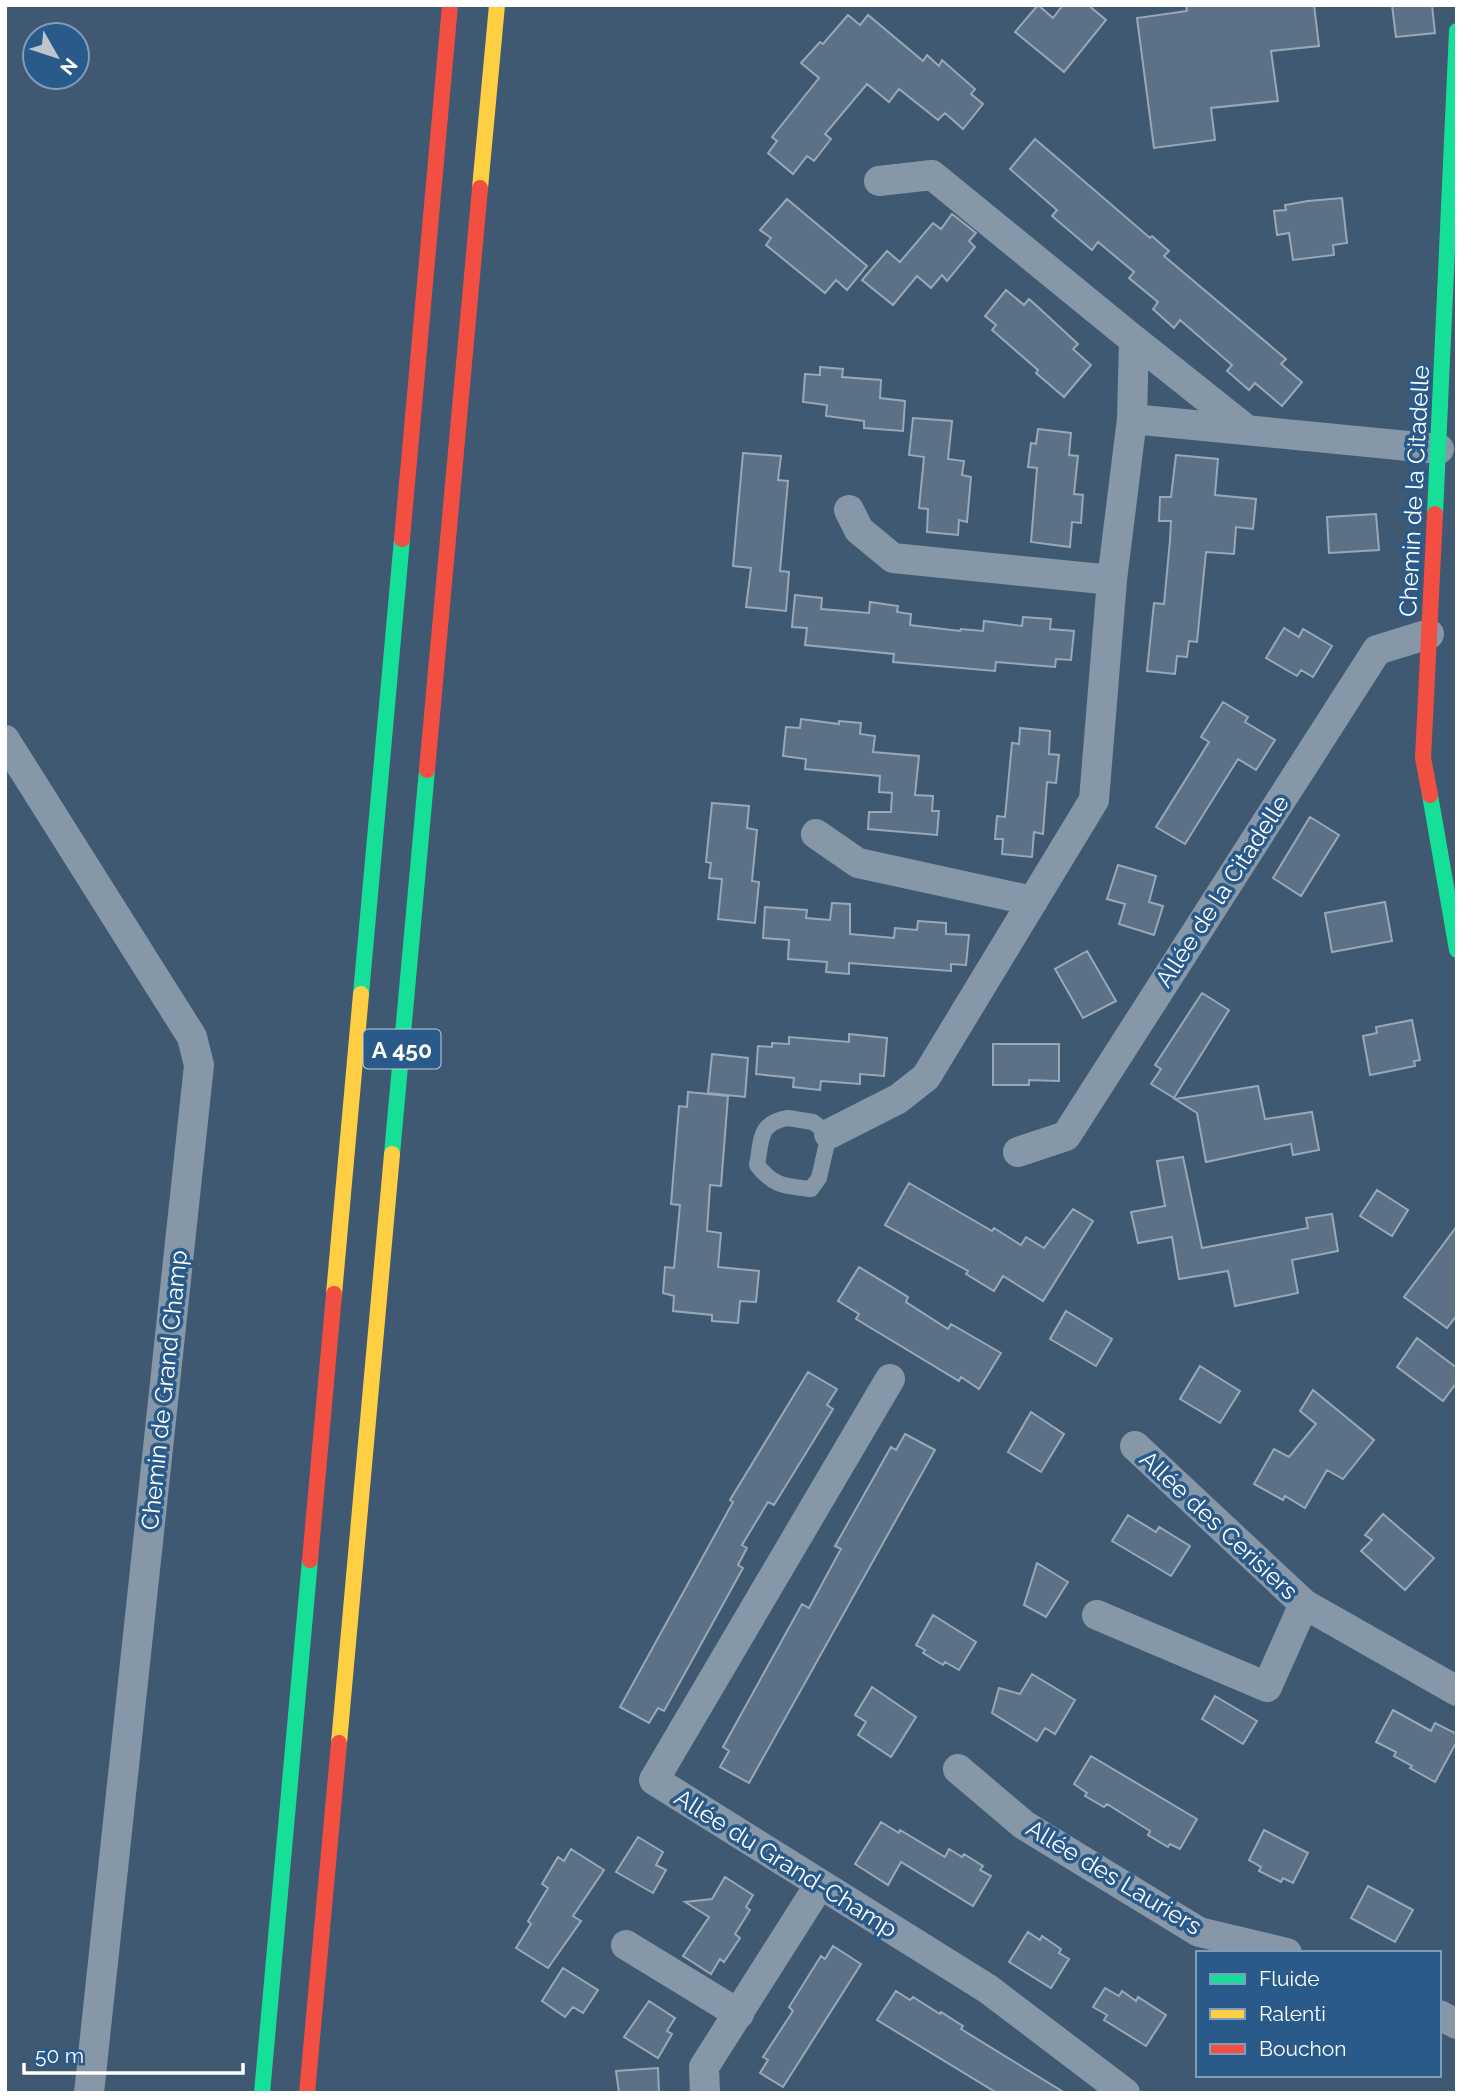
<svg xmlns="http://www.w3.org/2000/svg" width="1462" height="2098" font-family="Raleway,sans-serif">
<rect width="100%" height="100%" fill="#3f5973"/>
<path fill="#5c7185" stroke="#99a8b7" stroke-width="2" d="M 1038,5 L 1053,18 L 1063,5 L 1088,5 L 1106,20 L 1064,72 L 1015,32 Z
M 1186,5 L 1314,5 L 1319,46 L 1271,51 L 1278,101 L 1211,108 L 1215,140 L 1154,148 L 1137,18 L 1187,11 Z
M 1392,5 L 1432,5 L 1435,33 L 1396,37 Z
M 848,15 L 860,25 L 868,15 L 923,61 L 927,55 L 939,66 L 942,60 L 975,89 L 971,94 L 983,104 L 963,129 L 945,113 L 938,120 L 899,89 L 889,102 L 867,84 L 825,134 L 831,139 L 814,161 L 807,156 L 793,174 L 768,153 L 777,141 L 772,137 L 819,78 L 801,63 L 820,42 L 823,44 Z
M 1035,139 L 1150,238 L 1152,236 L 1169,251 L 1164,256 L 1286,359 L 1281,364 L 1302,382 L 1282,406 L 1255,383 L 1249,390 L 1227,371 L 1232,365 L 1180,320 L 1174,328 L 1153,309 L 1158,302 L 1129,278 L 1134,272 L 1098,242 L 1092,250 L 1052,216 L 1057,210 L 1010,169 Z
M 1342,198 L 1347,243 L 1333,245 L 1334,255 L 1293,260 L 1289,233 L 1277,235 L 1274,211 L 1286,210 L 1285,205 L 1308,201 Z
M 787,199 L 867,266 L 847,290 L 836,280 L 825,293 L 766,245 L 771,238 L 760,230 Z
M 952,214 L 976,233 L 969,241 L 975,247 L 947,281 L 942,275 L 931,288 L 917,276 L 893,305 L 862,280 L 887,251 L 900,262 L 933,223 L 941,229 Z
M 1006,290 L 1024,305 L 1029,299 L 1039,308 L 1078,344 L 1073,349 L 1091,365 L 1064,397 L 1036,373 L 1038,370 L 992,330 L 996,325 L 985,316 Z
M 820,367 L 843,369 L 842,377 L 881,380 L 880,398 L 905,401 L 903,431 L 864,428 L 864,421 L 826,416 L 827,405 L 803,402 L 805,374 L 820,375 Z
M 913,418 L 952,421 L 948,459 L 964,461 L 962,475 L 971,477 L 967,522 L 959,520 L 958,535 L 927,532 L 928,509 L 919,508 L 924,457 L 909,455 Z
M 1038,429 L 1071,433 L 1069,455 L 1078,456 L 1074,494 L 1083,495 L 1081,523 L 1072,522 L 1070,547 L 1031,542 L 1037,468 L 1028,467 L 1031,443 L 1036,444 Z
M 743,453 L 781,456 L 778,480 L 788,481 L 780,571 L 789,572 L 786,611 L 746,607 L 751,568 L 733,566 Z
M 1176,455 L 1218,459 L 1215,495 L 1256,499 L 1253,529 L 1236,527 L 1234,554 L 1206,552 L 1197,642 L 1189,641 L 1187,657 L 1177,656 L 1175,674 L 1147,671 L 1154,603 L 1164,604 L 1170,540 L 1171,521 L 1159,521 L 1160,497 L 1171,497 Z
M 1376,514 L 1379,550 L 1329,553 L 1327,517 Z
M 795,595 L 822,598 L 821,609 L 846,611 L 869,613 L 870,602 L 898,606 L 897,612 L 911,614 L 910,625 L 960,631 L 961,629 L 983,631 L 984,621 L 1022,626 L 1023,617 L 1051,619 L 1050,629 L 1074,631 L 1071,660 L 1056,659 L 1055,667 L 996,662 L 995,671 L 893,662 L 894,654 L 805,645 L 807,628 L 792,627 Z
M 1284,628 L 1299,637 L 1303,629 L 1332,646 L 1313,677 L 1301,670 L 1297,676 L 1266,658 Z
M 1223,702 L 1248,717 L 1245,722 L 1275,740 L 1256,770 L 1238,759 L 1185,844 L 1156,827 L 1209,742 L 1201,737 Z
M 801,719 L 839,724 L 839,721 L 861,723 L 860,734 L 875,736 L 873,752 L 919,756 L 915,795 L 933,796 L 932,811 L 939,811 L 937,835 L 868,829 L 869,812 L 891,812 L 892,793 L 879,792 L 880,776 L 805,769 L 806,759 L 783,756 L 786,727 L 800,728 Z
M 1020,728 L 1050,731 L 1049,754 L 1059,755 L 1056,783 L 1047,782 L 1043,834 L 1034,832 L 1032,857 L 1002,854 L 1003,839 L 995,839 L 997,816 L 1005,817 L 1012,743 L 1019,744 Z
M 712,803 L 749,806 L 747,828 L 757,830 L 752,881 L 759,882 L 755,923 L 718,919 L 722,879 L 709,878 L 711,863 L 706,862 Z
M 1310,817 L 1339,835 L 1301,896 L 1273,878 Z
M 1118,865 L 1156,876 L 1149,902 L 1163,906 L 1154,935 L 1119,924 L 1125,904 L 1107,899 Z
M 1385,902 L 1392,941 L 1332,952 L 1325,913 Z
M 832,903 L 850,904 L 850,934 L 894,938 L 895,928 L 917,930 L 918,921 L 946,923 L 946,934 L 969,935 L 966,965 L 951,964 L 951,971 L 849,963 L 849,974 L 826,972 L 827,962 L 788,959 L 789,940 L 763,938 L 765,907 L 807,910 L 806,918 L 830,920 Z
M 1087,951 L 1116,1001 L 1083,1018 L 1055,969 Z
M 1202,993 L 1229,1010 L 1174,1098 L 1151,1084 L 1161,1069 L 1155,1065 Z
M 1412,1020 L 1420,1060 L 1414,1061 L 1415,1066 L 1370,1075 L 1363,1036 L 1377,1033 L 1376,1027 Z
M 849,1034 L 887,1038 L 884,1076 L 860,1074 L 860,1084 L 821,1081 L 820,1090 L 793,1087 L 794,1078 L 756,1074 L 758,1046 L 772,1047 L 772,1043 L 789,1044 L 789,1037 L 849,1042 Z
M 993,1044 L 1059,1044 L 1059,1081 L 1029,1080 L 1029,1085 L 993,1085 Z
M 712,1054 L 748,1058 L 745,1097 L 708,1093 Z
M 1258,1086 L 1265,1119 L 1312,1112 L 1319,1150 L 1293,1155 L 1291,1144 L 1206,1162 L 1197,1113 L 1175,1099 Z
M 688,1092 L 728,1096 L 721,1186 L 710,1185 L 707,1231 L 721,1233 L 718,1267 L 759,1271 L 756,1302 L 740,1301 L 738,1323 L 712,1321 L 712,1315 L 673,1311 L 674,1296 L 663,1293 L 665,1267 L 674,1268 L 680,1205 L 671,1204 L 679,1106 L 687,1107 Z
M 1183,1157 L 1202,1248 L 1308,1228 L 1306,1218 L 1332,1214 L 1338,1251 L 1292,1260 L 1298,1293 L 1235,1306 L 1228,1271 L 1179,1279 L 1172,1237 L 1138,1243 L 1131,1212 L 1165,1206 L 1157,1161 Z
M 909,1183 L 992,1231 L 994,1228 L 1021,1245 L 1026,1237 L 1044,1248 L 1073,1209 L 1093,1221 L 1043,1301 L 1003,1276 L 994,1291 L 966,1274 L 968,1271 L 885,1225 Z
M 1377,1190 L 1408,1210 L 1392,1236 L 1360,1216 Z
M 1457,1226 L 1457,1315 L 1447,1328 L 1404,1297 Z
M 859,1267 L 908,1297 L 906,1302 L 948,1329 L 951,1324 L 1001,1353 L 979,1389 L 961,1377 L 959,1381 L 856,1319 L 859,1314 L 838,1301 Z
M 1066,1311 L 1112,1339 L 1096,1366 L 1050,1339 Z
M 1417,1338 L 1457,1368 L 1457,1382 L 1443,1401 L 1397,1367 Z
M 1200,1366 L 1240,1391 L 1220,1423 L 1180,1399 Z
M 808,1372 L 837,1389 L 827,1405 L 833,1409 L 774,1505 L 768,1502 L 742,1545 L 747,1548 L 738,1565 L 743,1568 L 664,1711 L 658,1708 L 649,1723 L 620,1707 L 733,1502 L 730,1500 Z
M 1313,1390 L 1374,1440 L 1343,1479 L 1327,1470 L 1305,1508 L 1285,1496 L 1283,1500 L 1254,1484 L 1274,1449 L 1289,1457 L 1316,1424 L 1300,1411 Z
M 1031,1412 L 1064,1434 L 1041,1472 L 1008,1452 Z
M 905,1434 L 935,1450 L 749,1783 L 720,1767 L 729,1751 L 723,1747 L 802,1604 L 809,1608 L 823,1582 L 841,1549 L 835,1546 L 891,1447 L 896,1450 Z
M 1383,1514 L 1434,1558 L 1405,1590 L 1361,1551 L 1372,1540 L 1365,1535 Z
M 1128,1515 L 1156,1532 L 1159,1527 L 1190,1546 L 1171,1576 L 1112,1541 Z
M 1037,1563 L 1068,1582 L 1046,1617 L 1024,1605 Z
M 933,1615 L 976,1642 L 959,1670 L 945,1662 L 943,1665 L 923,1653 L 925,1650 L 916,1645 Z
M 1032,1674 L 1075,1700 L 1055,1734 L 1045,1728 L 1037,1741 L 992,1713 L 999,1688 L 1020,1694 Z
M 872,1687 L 916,1717 L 891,1757 L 858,1735 L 866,1722 L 855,1715 Z
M 1215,1696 L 1257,1721 L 1243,1744 L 1202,1719 Z
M 1393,1710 L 1431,1731 L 1435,1723 L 1457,1734 L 1457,1741 L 1435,1782 L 1410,1768 L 1412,1766 L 1394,1756 L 1396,1752 L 1376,1742 Z
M 1091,1756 L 1197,1819 L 1180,1849 L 1170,1844 L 1168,1847 L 1148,1835 L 1150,1831 L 1107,1804 L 1104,1807 L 1085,1796 L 1087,1793 L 1074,1784 Z
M 881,1822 L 899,1833 L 900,1830 L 945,1857 L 949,1849 L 962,1857 L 964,1854 L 983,1866 L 980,1870 L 991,1876 L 973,1906 L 901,1862 L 888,1885 L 855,1864 Z
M 1264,1830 L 1308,1853 L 1293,1883 L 1283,1878 L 1281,1882 L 1259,1871 L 1261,1867 L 1249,1860 Z
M 638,1837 L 663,1852 L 656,1865 L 666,1870 L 653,1893 L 616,1872 Z
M 571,1849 L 604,1870 L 573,1916 L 581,1921 L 548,1968 L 516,1948 L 531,1924 L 528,1921 L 548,1888 L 542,1884 L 558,1857 L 564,1861 Z
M 725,1877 L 753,1895 L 746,1907 L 750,1910 L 735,1934 L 740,1938 L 724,1962 L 720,1959 L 711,1974 L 683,1956 L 709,1917 L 685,1902 L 712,1899 Z
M 1368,1886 L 1413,1910 L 1395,1942 L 1351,1918 Z
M 1028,1932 L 1040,1940 L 1042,1936 L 1061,1949 L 1059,1953 L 1069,1959 L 1051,1988 L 1009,1962 Z
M 833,1946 L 861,1964 L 783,2087 L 760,2073 L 768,2060 L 763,2057 L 793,2011 L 789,2007 L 821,1956 L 825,1959 Z
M 563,1968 L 598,1990 L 583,2013 L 573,2007 L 565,2017 L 542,2001 Z
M 1105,1988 L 1119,1996 L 1122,1991 L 1136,2001 L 1138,1997 L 1166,2015 L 1146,2046 L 1104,2020 L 1107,2015 L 1093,2007 Z
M 896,1991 L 910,2000 L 913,1997 L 940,2014 L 941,2012 L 963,2026 L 961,2029 L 1065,2093 L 997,2093 L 877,2020 Z
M 649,2001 L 675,2018 L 667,2031 L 672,2034 L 658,2058 L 624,2037 Z
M 658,2068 L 659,2093 L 619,2093 L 616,2071 Z"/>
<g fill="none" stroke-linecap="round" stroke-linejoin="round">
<path stroke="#8697a8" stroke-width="16" d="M 788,1118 L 813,1122 L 829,1134 L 819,1178 L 811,1189 C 785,1186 774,1187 757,1165 C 762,1139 758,1123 788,1118 Z"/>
<path stroke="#8697a8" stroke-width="30" d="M 1134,340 L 1247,430
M 1132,419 L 1439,449
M 849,510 L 859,530 L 893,558 L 1112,580
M 5,740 L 192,1037 L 199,1065 L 89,2093
M 816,834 L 858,863 L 1033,901
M 829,1134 L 898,1099 L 926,1077 L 1094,800 L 1112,580 L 1132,419 L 1134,340 L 932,175 L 879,181
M 1018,1152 L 1066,1136 L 1377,650 L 1429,634
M 890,1379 L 654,1780 L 988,1989 L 1125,2093
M 1135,1446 L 1304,1604 L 1457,1691
M 1097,1615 L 1267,1687 L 1304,1604
M 958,1769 L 1024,1825 L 1199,1932 L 1287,1953
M 626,1945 L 739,2014
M 1439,2015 L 1457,2024
M 705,2093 L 704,2067 L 820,1884"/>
<path stroke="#16e098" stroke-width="16" d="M 1435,514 L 1457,31
M 1430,795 L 1457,950
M 361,994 L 402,539
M 392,1154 L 427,770
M 262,2093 L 310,1560"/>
<path stroke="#ffcf43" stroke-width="16" d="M 480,188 L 497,5
M 334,1294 L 361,994
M 339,1743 L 392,1154"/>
<path stroke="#f24e42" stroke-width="16" d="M 402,539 L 450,5
M 427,770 L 480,188
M 1430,795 L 1423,758 L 1435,514
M 310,1560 L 334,1294
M 307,2093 L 339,1743"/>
</g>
<g text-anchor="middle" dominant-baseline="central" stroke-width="7" stroke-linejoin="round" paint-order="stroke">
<rect fill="#295a89" stroke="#bfcedc" stroke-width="2" x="363.5" y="1029.5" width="77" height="39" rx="5"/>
<g font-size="23" font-weight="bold" fill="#fff">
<text x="402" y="1049">A 450</text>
</g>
<g font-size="24" fill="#fff" stroke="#295a89">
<text transform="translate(1414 491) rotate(-87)">Chemin de la Citadelle</text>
<text transform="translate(1222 891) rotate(-57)">Allée de la Citadelle</text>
<text transform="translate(164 1390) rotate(-84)">Chemin de Grand Champ</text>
<text transform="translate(1219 1525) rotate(43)">Allée des Cerisiers</text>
<text transform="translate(786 1863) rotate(32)">Allée du Grand-Champ</text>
<text transform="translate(1114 1877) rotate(31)">Allée des Lauriers</text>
</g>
</g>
<rect width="1462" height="2098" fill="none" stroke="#ffffff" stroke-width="14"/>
<rect x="1196" y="1951" width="245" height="126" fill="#295a89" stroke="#7f9cb8" stroke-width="2"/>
<rect x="1210" y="1974" width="35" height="10" fill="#16e098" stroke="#7f9cb8" stroke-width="2"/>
<text x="1259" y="1986" font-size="21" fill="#ffffff">Fluide</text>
<rect x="1210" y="2009" width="35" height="10" fill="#ffcf43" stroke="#7f9cb8" stroke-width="2"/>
<text x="1259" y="2021" font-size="21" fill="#ffffff">Ralenti</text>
<rect x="1210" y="2044" width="35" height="10" fill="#f24e42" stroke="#7f9cb8" stroke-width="2"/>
<text x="1259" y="2056" font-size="21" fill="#ffffff">Bouchon</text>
<g transform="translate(56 56) rotate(129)"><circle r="33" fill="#295a89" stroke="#7f9cb8" stroke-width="2"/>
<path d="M0-5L12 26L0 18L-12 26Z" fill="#bcc5ce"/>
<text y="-10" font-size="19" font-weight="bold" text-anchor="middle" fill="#ffffff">N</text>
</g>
<path d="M24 2063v10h219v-10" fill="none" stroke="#ffffff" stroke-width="3.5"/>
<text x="35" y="2063" font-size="21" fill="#ffffff" stroke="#295a89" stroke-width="5" paint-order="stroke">50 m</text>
</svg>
